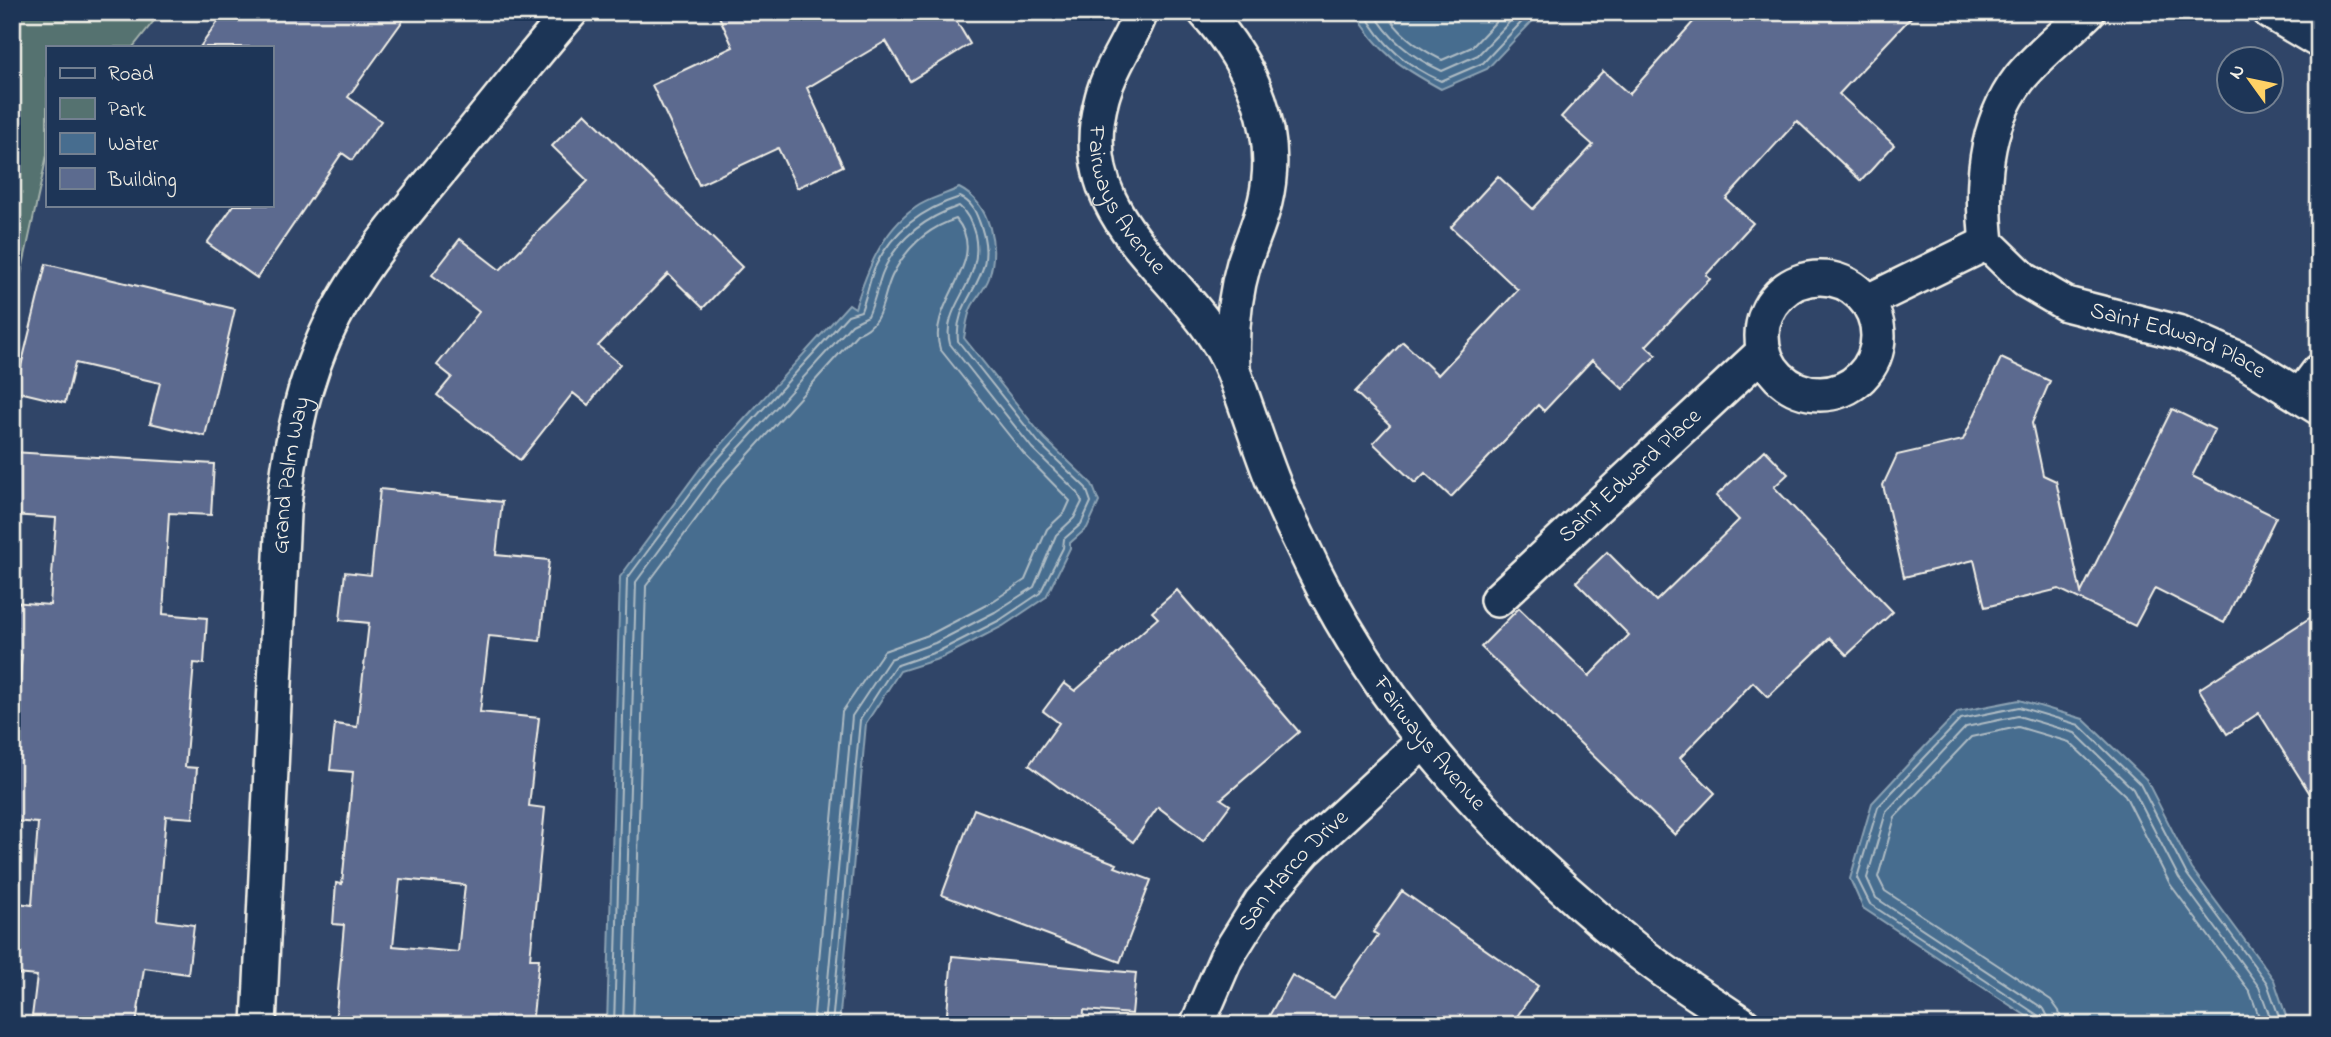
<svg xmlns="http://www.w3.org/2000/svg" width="2331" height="1037" font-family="'Indie Flower',sans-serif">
<rect width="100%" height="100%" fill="#304568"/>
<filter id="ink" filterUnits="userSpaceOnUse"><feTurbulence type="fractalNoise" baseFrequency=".0143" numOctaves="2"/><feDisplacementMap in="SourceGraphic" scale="14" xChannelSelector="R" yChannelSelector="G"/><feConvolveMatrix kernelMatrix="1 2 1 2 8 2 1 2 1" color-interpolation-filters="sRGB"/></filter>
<g filter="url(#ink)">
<path fill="#557270" stroke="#a4b2ac" stroke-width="2" d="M 12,12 L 161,12 L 133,47 L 47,47 L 47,155 L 12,316 Z"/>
<path fill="#476d8f" stroke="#8ca2b3" stroke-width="2" d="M 1355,12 L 1541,12 L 1487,69 L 1441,89 C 1401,67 1378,53 1355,12 Z
M 959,188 C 991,204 999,247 989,278 C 985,289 977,297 972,306 C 967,315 966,328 964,338 L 1044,438 L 1092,484 L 1099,502 L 1087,528 L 1070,543 L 1070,548 L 1046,597 L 1003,626 L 941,658 L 900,671 L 866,723 L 839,1025 L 607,1025 L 620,577 L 701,467 L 849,304 L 855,308 C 867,271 881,232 915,208 C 927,199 945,195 959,188 Z
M 2019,700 L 2083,719 L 2146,779 L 2192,869 L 2274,980 L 2289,1025 L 2040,1025 L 1863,908 L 1850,879 L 1872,803 L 1913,759 L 1958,712 Z"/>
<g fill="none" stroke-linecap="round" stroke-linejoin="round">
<path stroke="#afbcc4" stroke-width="2" d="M 1364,12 C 1382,45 1407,66 1441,81 L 1483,63 L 1531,12
M 1374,12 C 1389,40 1413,58 1442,71 L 1478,55 L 1519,12
M 1386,12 C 1398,34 1420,49 1442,60 L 1472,47 L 1505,12
M 614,1025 L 627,579 L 707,471 L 848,315 L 861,311 C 866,298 869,283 874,269 C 891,232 922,209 960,197 C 971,202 975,210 979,221 C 1003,280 953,293 958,341 L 1039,443 L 1086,488 L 1091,502 L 1081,524 L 1064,539 L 1063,548 L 1040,593 L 1000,620 L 939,651 L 895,666 L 860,720 L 832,1025
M 623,1025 L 636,582 L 713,477 L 852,324 L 868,316 C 874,303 877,288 882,274 C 896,239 925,218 959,206 C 968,213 972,224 975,235 C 985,283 940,305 950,344 L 1032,448 L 1078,493 L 1082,502 L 1074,518 L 1056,535 L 1034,587 L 995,612 L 935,643 L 890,659 L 852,716 L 824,1025
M 633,1025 L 646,586 L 722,484 L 857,334 C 885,324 881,299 892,276 C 906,248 927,228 956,219 C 992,262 925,303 940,349 L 1024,454 L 1070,501 L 1065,512 L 1047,529 L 1025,580 L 990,603 L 931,634 L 884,651 L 842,712 L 813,1025
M 2043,1025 L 2039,1016 L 1870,904 L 1857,878 L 1878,807 L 1961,719 L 2019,707 L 2079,725 L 2140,784 L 2186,873 L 2267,983 L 2282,1025
M 2052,1025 L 2044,1009 L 1876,898 L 1867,878 L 1886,812 L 1966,727 L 2018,716 L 2075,733 L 2133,789 L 2179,878 L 2259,987 L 2273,1025
M 2062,1025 L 2059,1011 L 2051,1000 L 1885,891 L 1878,877 L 1895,817 L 1971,737 L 2018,727 L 2069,742 L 2125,795 L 2170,884 L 2250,992 L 2262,1025"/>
</g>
<path fill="#5c6b8f" stroke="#f4f1e8" stroke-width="2" fill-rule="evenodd" d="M 225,12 L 409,12 L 348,97 L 381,121 L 352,160 L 342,153 L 257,278 L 207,243 L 234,205 L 271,205 L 271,47 L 200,47 Z
M 717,12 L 951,12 L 970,44 L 910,81 L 886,41 L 807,88 L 843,166 L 797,188 L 778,148 L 699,185 L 652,85 L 733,47 Z
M 1702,12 L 1916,12 L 1839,94 L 1894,145 L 1861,181 L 1797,121 L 1726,199 L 1753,223 L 1706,275 L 1710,279 L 1646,346 L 1656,355 L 1623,389 L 1592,360 L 1544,411 L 1538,405 L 1451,497 L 1425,473 L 1415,483 L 1373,443 L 1390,425 L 1355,392 L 1403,342 L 1438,375 L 1518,290 L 1451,227 L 1498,176 L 1533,209 L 1593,145 L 1561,117 L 1603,71 L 1629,94 Z
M 585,113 L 742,267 L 703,308 L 668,274 L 598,346 L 620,364 L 588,405 L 573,393 L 520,460 L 437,395 L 452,377 L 437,365 L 479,312 L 432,275 L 460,239 L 500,270 L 588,181 L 552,146 Z
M 46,264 L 235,309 L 205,436 L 150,423 L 160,383 L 75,363 L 65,403 L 15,391 Z
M 2001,358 L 2050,381 L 2032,423 L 2043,475 L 2056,481 L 2081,593 L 2172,409 L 2215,430 L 2192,476 L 2276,517 L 2224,623 L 2155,588 L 2135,626 L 2059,589 L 1985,607 L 1974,560 L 1904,577 L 1883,485 L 1897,455 L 1963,440 Z
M 1765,450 L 1788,474 L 1774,487 L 1893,612 L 1847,655 L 1830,638 L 1768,697 L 1753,682 L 1680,758 L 1715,793 L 1675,835 L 1481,647 L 1519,608 L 1589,676 L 1629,635 L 1576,582 L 1607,552 L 1656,601 L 1739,520 L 1716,496 Z
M 12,452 L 214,464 L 211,515 L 169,513 L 163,614 L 207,618 L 204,664 L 194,663 L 185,767 L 197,768 L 193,818 L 166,816 L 157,920 L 194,925 L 188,974 L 144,968 L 136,1025 L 31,1025 L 37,976 L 16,974 L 18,958 L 12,957 L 12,902 L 32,905 L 38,823 L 12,821 L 12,767 L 22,655 L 12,654 L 12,602 L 50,605 L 56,518 L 12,515 Z
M 380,489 L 502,502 L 496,555 L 549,560 L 540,641 L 489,636 L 480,712 L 539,718 L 529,806 L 545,808 L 530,959 L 539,959 L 532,1025 L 335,1025 L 344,925 L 333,924 L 336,883 L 342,884 L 353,772 L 330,770 L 335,724 L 357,727 L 369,623 L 340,620 L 345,572 L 371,575 ZM 400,879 L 465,885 L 458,952 L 393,946 Z
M 1177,590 L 1299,732 L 1221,799 L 1230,805 L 1203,841 L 1158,807 L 1133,842 L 1029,765 L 1059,723 L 1043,711 L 1064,683 L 1075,691 L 1158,618 L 1152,612 Z
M 2319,612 L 2319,808 L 2259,713 L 2227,734 L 2199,689 Z
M 974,809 L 1117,864 L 1115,867 L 1151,880 L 1120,962 L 942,895 Z
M 1402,891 L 1538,986 L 1511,1025 L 1264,1025 L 1292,975 L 1334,998 L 1378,935 L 1373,932 Z
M 952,956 L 1136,973 L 1132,1014 L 1084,1010 L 1083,1025 L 946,1025 Z"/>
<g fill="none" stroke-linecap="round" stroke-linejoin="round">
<g stroke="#f4f1e8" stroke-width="38">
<g id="minor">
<path id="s1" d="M 1141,12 C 1130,42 1110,67 1102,98 C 1067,226 1193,273 1233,371 C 1247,407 1258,443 1272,479 C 1284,510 1300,540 1314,570 C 1388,719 1506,846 1635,949 C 1669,977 1708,1000 1744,1025"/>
<path d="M 1205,12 C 1252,64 1282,131 1265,202 C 1260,223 1251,242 1244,263 C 1234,297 1231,332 1233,368"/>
<path id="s2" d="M 2088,12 C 2066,34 2038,55 2019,79 C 1983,126 1981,188 1987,243 L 2025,280 L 2066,304 L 2181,333 L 2242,360 L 2319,408"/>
<path d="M 2270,12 L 2319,41"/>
<circle cx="1820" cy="336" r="58"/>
<path d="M 1868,301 L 1987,243"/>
<path d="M 2301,395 L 2319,371"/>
<path id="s3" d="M 1497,600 L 1763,352"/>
<path id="s4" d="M 259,1025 L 283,514 C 289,456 298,402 320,348 C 349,276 401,219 449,160 C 490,111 529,60 571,12"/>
<path id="s5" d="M 1197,1025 L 1226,958 L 1261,902 L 1305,851 L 1424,741"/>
</g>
</g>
<use href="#minor" stroke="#1d3557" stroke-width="33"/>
</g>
</g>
<g text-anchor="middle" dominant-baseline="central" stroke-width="7" stroke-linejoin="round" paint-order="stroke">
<g font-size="23" fill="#f4f1e8" stroke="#1d3557">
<text stroke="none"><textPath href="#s1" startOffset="205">Fairways Avenue</textPath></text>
<text stroke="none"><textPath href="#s2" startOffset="486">Saint Edward Place</textPath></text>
<text stroke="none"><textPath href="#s4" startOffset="551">Grand Palm Way</textPath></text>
<text stroke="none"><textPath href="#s3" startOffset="182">Saint Edward Place</textPath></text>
<text stroke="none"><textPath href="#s1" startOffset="835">Fairways Avenue</textPath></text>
<text stroke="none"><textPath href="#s5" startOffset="184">San Marco Drive</textPath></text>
</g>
</g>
<rect width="2331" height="1037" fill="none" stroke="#1d3557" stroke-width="42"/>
<rect x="21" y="21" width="2289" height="995" fill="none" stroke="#f4f1e8" stroke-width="2.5" filter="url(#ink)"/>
<rect x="46" y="46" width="228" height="161" fill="#1d3557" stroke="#738091" stroke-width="2"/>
<rect x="60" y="68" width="35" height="10" fill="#1d3557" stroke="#738091" stroke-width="2"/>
<text x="108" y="80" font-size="21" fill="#f4f1e8">Road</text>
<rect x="60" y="98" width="35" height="21" fill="#557270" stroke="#738091" stroke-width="2"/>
<text x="108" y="116" font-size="21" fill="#f4f1e8">Park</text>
<rect x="60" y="133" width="35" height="21" fill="#476d8f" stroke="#738091" stroke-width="2"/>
<text x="108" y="150" font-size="21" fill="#f4f1e8">Water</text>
<rect x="60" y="168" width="35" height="21" fill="#5c6b8f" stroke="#738091" stroke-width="2"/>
<text x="108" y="186" font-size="21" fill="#f4f1e8">Building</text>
<g transform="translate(2250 80) rotate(303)"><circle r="33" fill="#1d3557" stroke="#738091" stroke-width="2"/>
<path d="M0-5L12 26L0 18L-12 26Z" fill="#ffd166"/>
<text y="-10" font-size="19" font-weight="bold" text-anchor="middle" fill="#f4f1e8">N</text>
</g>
</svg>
